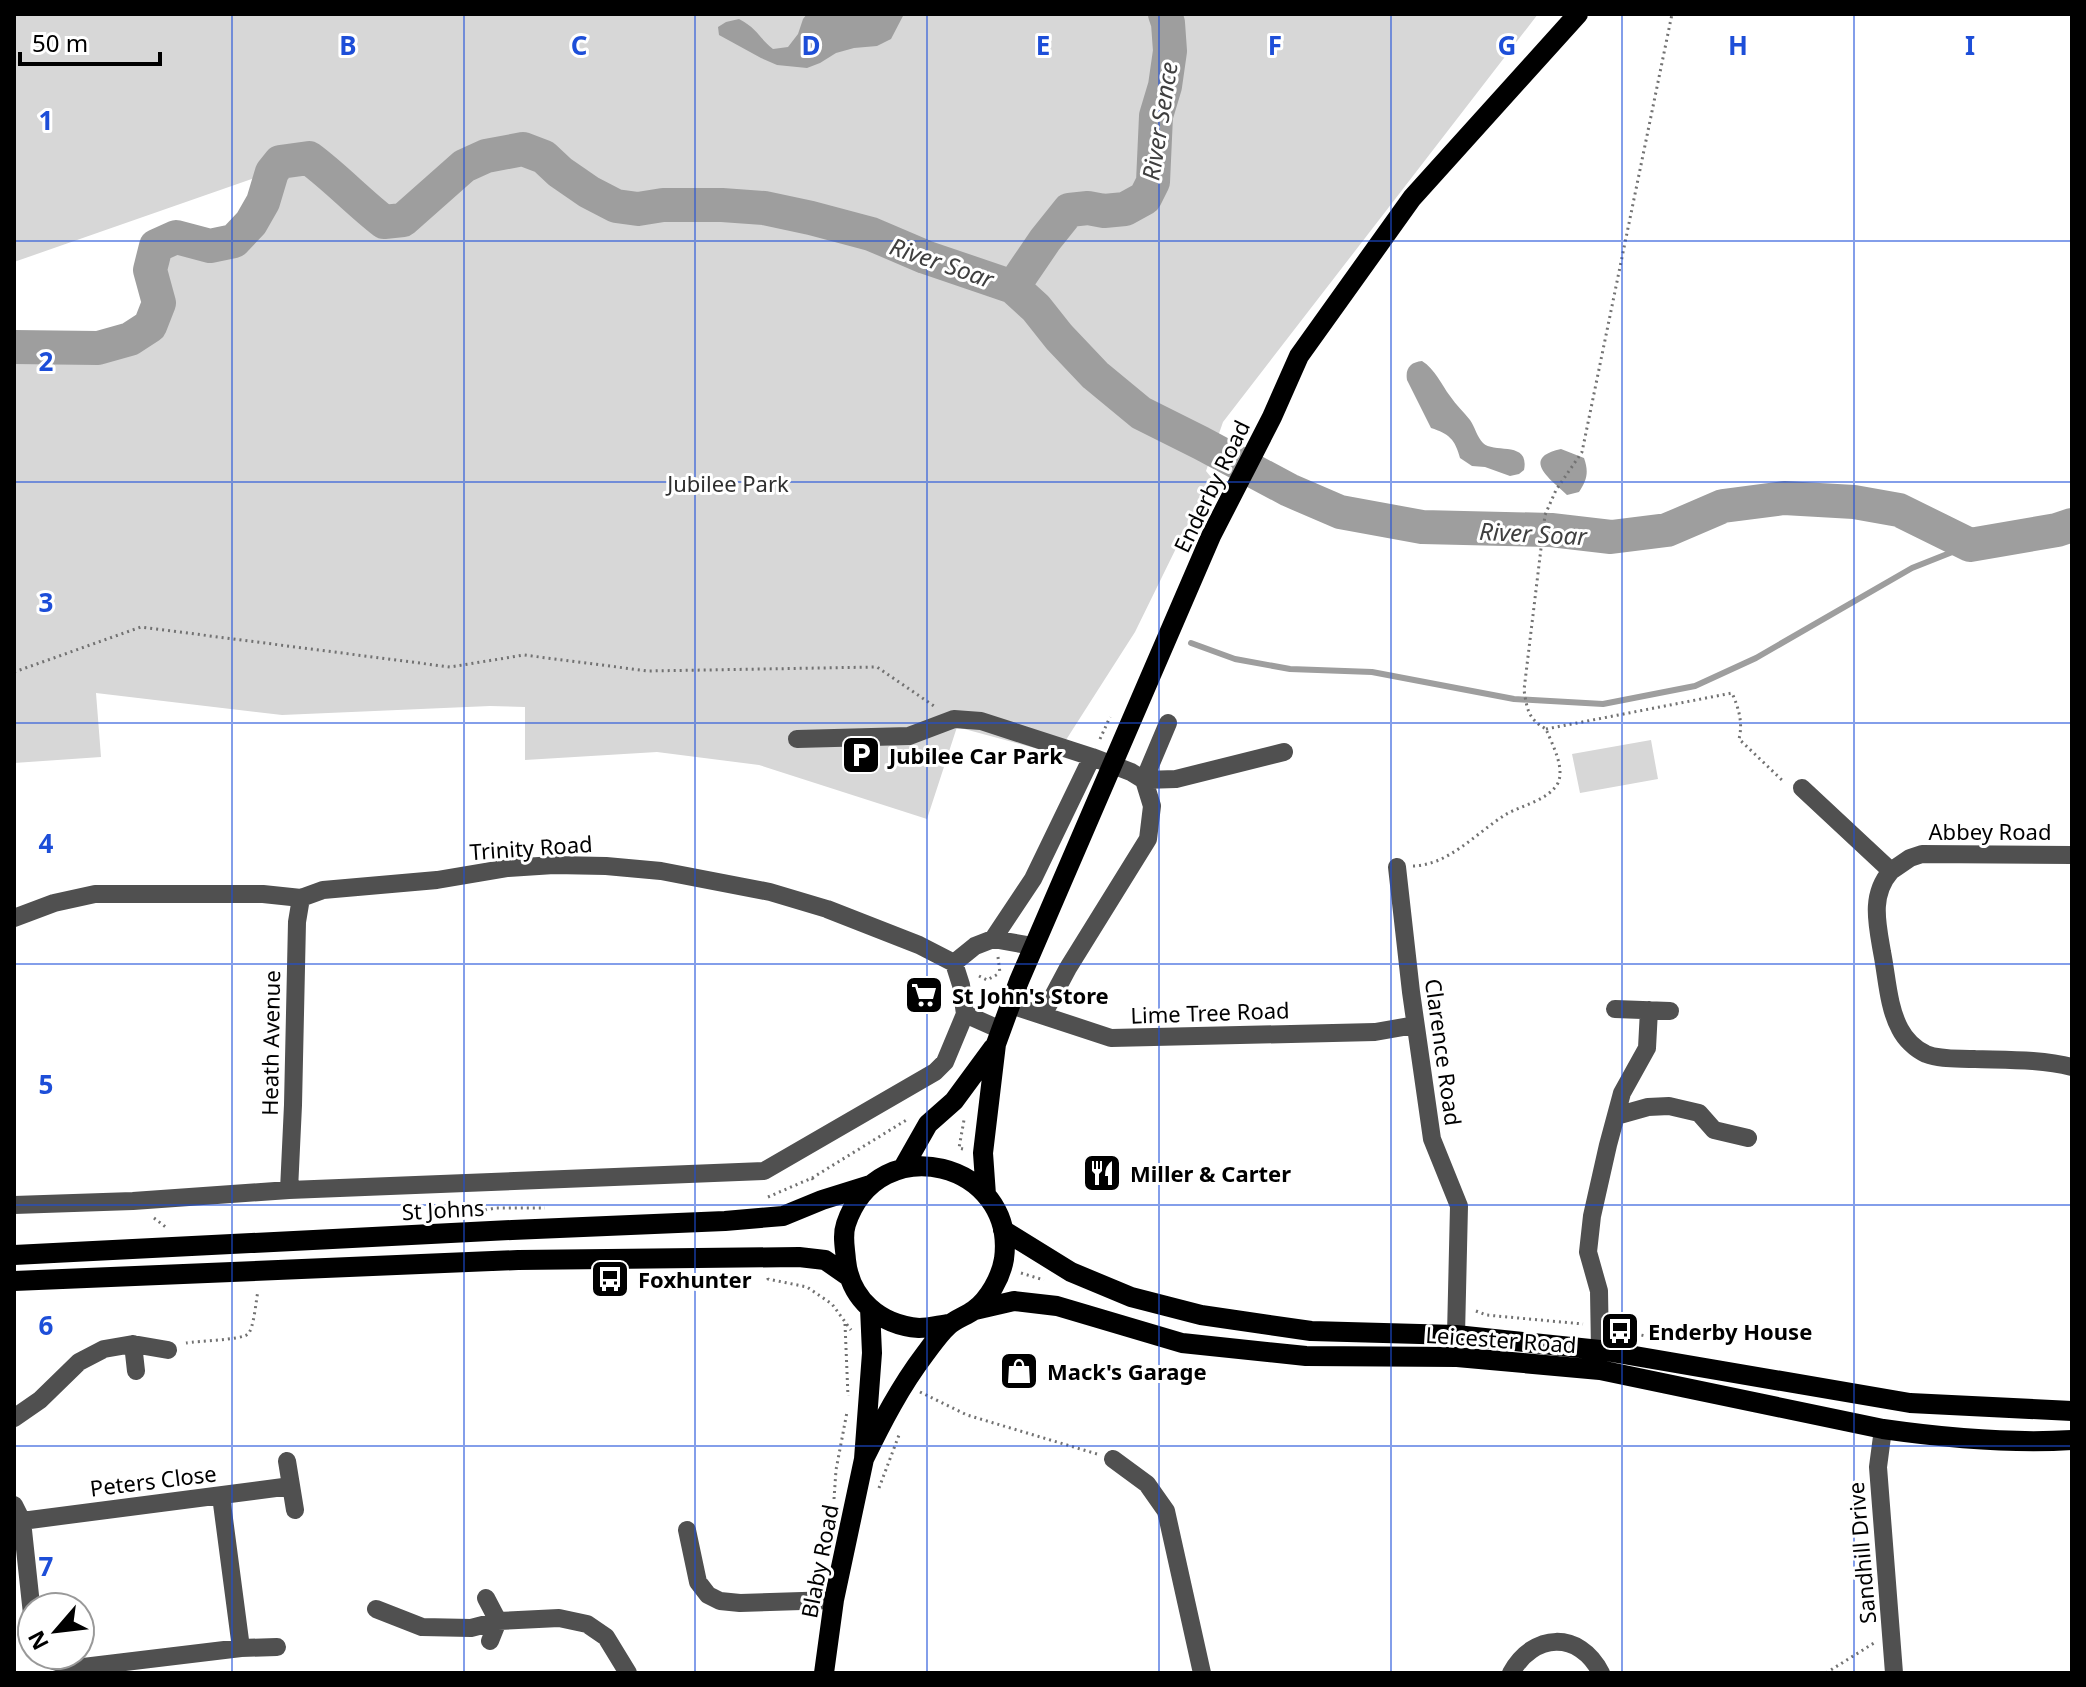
<svg xmlns="http://www.w3.org/2000/svg" width="2086" height="1687" font-family="'Noto Sans',sans-serif">
<rect width="100%" height="100%" fill="#fff"/>
<path fill="#d7d7d7" d="M 14,14 L 1538,14 L 1223,422 L 1206,471 L 1211,477 L 1135,632 L 1057,754 L 957,727 L 927,819 L 759,765 L 657,752 L 525,760 L 525,707 L 490,706 L 282,715 L 96,693 L 101,757 L 14,763 L 14,347 L 98,348 L 130,339 L 150,326 L 159,303 L 150,270 L 156,246 C 162,243 171,237 178,238 C 189,238 198,245 209,246 C 249,249 263,202 272,172 L 14,262 Z
M 1651,740 L 1658,779 L 1580,793 L 1572,754 Z"/>
<path fill="#9e9e9e" d="M 807,14 L 904,14 L 891,39 L 877,46 L 854,48 L 836,53 L 820,63 L 807,68 L 777,65 L 761,58 L 719,35 L 718,27 L 726,22 L 739,19 C 758,29 758,37 773,49 L 788,47 L 798,34 L 803,19 Z
M 1422,361 C 1435,369 1441,384 1450,396 C 1456,405 1464,412 1470,420 C 1475,427 1477,437 1483,443 C 1494,454 1530,440 1524,470 L 1519,474 L 1510,476 L 1485,467 L 1472,466 L 1460,458 C 1455,439 1449,434 1431,428 L 1407,380 C 1405,368 1411,362 1422,361 Z
M 1561,449 L 1584,458 C 1589,472 1587,480 1579,492 L 1567,495 C 1550,479 1520,458 1561,449 Z"/>
<g fill="none" stroke-linecap="round" stroke-linejoin="round">
<path stroke="#9e9e9e" stroke-width="6" d="M 1191,643 L 1235,659 L 1290,669 L 1372,672 L 1514,699 L 1603,704 L 1695,686 L 1756,658 L 1912,568 L 1970,545"/>
<path stroke="#9e9e9e" stroke-width="34" d="M 1013,287 L 1045,240 L 1069,210 L 1088,208 L 1104,211 L 1125,209 L 1145,198 L 1153,182 L 1156,116 L 1165,86 L 1170,51 L 1168,23 L 1165,14
M 14,347 L 98,348 L 130,339 L 150,326 L 159,303 L 150,270 L 156,246 L 176,237 L 210,246 L 234,241 L 251,223 L 263,202 L 272,172 L 280,162 L 309,158 C 336,178 358,202 384,222 L 403,220 L 464,166 L 486,156 L 523,149 L 544,157 L 560,172 L 589,192 L 616,206 L 638,209 L 663,205 L 722,205 L 764,208 L 811,218 L 871,234 L 925,257 L 1013,287 L 1036,308 L 1059,337 L 1095,375 L 1141,413 L 1201,443 L 1289,490 L 1340,512 L 1422,527 L 1551,530 L 1611,537 L 1667,530 L 1723,506 L 1784,498 L 1854,502 L 1899,510 L 1970,545 L 2057,530 L 2072,525"/>
<path stroke="#727272" stroke-width="3" stroke-dasharray="2 4" stroke-linecap="butt" d="M 14,672 L 141,627 L 450,667 L 524,655 L 648,671 L 877,667 L 934,706
M 1546,729 L 1732,693 C 1739,709 1743,723 1739,739 L 1784,782
M 1100,739 L 1110,717
M 1413,866 C 1449,865 1476,833 1505,815 C 1521,805 1548,801 1558,783 C 1565,767 1552,744 1546,729 C 1528,719 1527,709 1524,690 L 1545,515 L 1556,490 L 1582,452 L 1672,14
M 998,957 L 1000,973
M 979,976 L 987,980 L 1000,973
M 963,1149 L 959,1148 L 964,1120
M 812,1178 L 908,1119
M 768,1197 L 812,1178 L 814,1181
M 485,1210 L 496,1208 L 545,1208
M 154,1218 L 167,1228
M 1021,1273 L 1044,1280
M 768,1278 L 768,1279 L 807,1287 L 832,1304 L 851,1330
M 1476,1311 L 1486,1315 L 1583,1324
M 845,1324 L 848,1396
M 1618,1330 L 1650,1337
M 186,1343 C 197,1341 242,1340 248,1334 C 254,1328 256,1300 258,1291
M 920,1392 L 967,1415 L 1097,1454
M 879,1488 L 899,1435
M 834,1499 L 836,1470 L 847,1412
M 1826,1673 L 1874,1643"/>
<path stroke="#505050" stroke-width="18" d="M 797,739 L 909,736 L 954,719 L 981,721 L 1092,757
M 1802,788 L 1891,871 L 1910,858 L 1922,854 L 2072,855
M 1397,867 L 1411,992 L 1432,1139 L 1459,1206 L 1456,1335
M 1891,871 C 1870,895 1877,923 1882,952 C 1887,977 1888,1007 1900,1029 C 1905,1039 1915,1049 1926,1054 C 1941,1060 1959,1058 1975,1059 C 2007,1060 2041,1059 2072,1067
M 14,918 L 54,903 L 95,894 L 263,894 L 301,898 L 323,890 L 437,880 L 508,868 L 554,865 L 606,866 L 661,871 L 770,892 L 827,909 L 919,945 L 954,963
M 993,939 L 1033,879 L 1092,757 L 1131,772 L 1144,780 L 1176,779 L 1284,752
M 954,963 L 975,946 L 993,939 L 1033,946
M 1011,1005 L 1111,1038 L 1375,1032 L 1415,1025
M 1615,1009 L 1670,1011
M 965,1014 L 1001,1030
M 1043,1015 L 1068,968 L 1148,839 L 1152,806 L 1144,780 L 1168,723
M 1616,1116 L 1648,1107 L 1669,1106 L 1699,1113 L 1714,1130 L 1748,1138
M 289,1190 L 293,1105 L 297,922 L 301,898
M 14,1205 L 133,1201 L 289,1190 L 764,1171 L 935,1072 L 945,1062 L 965,1014 L 961,985 L 954,963
M 133,1344 L 136,1371
M 1600,1350 L 1599,1291 L 1588,1252 L 1592,1216 L 1608,1145 L 1622,1093 L 1647,1048 L 1649,1010
M 14,1418 L 40,1400 L 79,1362 L 104,1349 L 133,1344 L 168,1350
M 1883,1429 L 1878,1467 L 1894,1673
M 1113,1459 L 1147,1484 L 1166,1511 L 1202,1673
M 287,1461 L 295,1510
M 221,1496 L 241,1648
M 14,1505 L 22,1521 L 32,1614
M 22,1521 L 291,1486
M 687,1530 L 698,1582 L 708,1595 L 720,1601 L 740,1603 L 834,1600
M 486,1598 L 498,1621 L 490,1641
M 376,1609 L 422,1627 L 471,1628 L 498,1621 L 559,1618 L 587,1624 L 606,1637 L 628,1673
M 49,1655 L 54,1661 L 75,1668 L 241,1648 L 277,1647
M 1511,1673 C 1533,1633 1579,1630 1601,1673"/>
<path stroke="#000" stroke-width="20" d="M 903,1168 L 928,1124 L 954,1101 L 993,1048
M 986,1195 L 983,1153 L 996,1044 L 1019,981 L 1211,536 L 1272,417 L 1299,356 L 1412,198 L 1578,14
M 1003,1230 L 1071,1272 L 1131,1297 L 1201,1315 L 1311,1331 L 1456,1335 L 1600,1350 L 1910,1403 L 2072,1411
M 14,1255 L 512,1230 L 725,1221 L 783,1216 L 822,1200 L 870,1185
M 14,1281 L 518,1260 L 799,1257 L 825,1260 L 848,1276
M 975,1310 L 1014,1301 L 1057,1306 L 1182,1343 L 1306,1356 L 1457,1357 L 1600,1370 L 1883,1429 C 1946,1438 2009,1444 2072,1440
M 864,1459 C 882,1422 900,1387 925,1354 C 932,1345 939,1334 948,1326 C 955,1319 966,1316 974,1310 C 989,1299 1001,1277 1004,1259 C 1017,1163 879,1126 846,1224 C 842,1236 845,1247 846,1260 C 850,1299 880,1325 919,1328 C 929,1328 940,1325 949,1324
M 824,1673 L 834,1600 L 864,1459 L 872,1353 L 870,1308"/>
</g>
<path fill="none" stroke="#1d4ed8" stroke-width="2" stroke-opacity="0.55" d="M 232,14 L 232,1673M 464,14 L 464,1673M 695,14 L 695,1673M 927,14 L 927,1673M 1159,14 L 1159,1673M 1391,14 L 1391,1673M 1622,14 L 1622,1673M 1854,14 L 1854,1673M 14,241 L 2072,241M 14,482 L 2072,482M 14,723 L 2072,723M 14,964 L 2072,964M 14,1205 L 2072,1205M 14,1446 L 2072,1446"/>
<defs>
<g id="parking-square" transform="scale(2)"><rect x="-9" y="-9" width="18" height="18" rx="4" fill="#000" stroke="#fff"/><path d="M-3.5-5.5H1a3.5 3.5 0 0 1 0 7H-1V5.5H-3.5ZM-1-3.4V-.6H.8a1.4 1.4 0 0 0 0-2.8Z" fill="#fff"/></g>
<g id="supermarket-square" transform="scale(2)"><rect x="-9" y="-9" width="18" height="18" rx="4" fill="#000" stroke="#fff"/><path d="M-6-5.5h2.5l.6 2H6L4.5 2H-2.5L-4.4-4H-6ZM-1.5 3.2a1.3 1.3 0 1 0 .1 0ZM3 3.2a1.3 1.3 0 1 0 .1 0Z" fill="#fff"/></g>
<g id="restaurant-square" transform="scale(2)"><rect x="-9" y="-9" width="18" height="18" rx="4" fill="#000" stroke="#fff"/><path d="M-5-6h1v4h1v-4h1v4h1v-4h1v5L-1.5 .5V6h-2V.5L-5-1ZM5-6V6H3V1.5H1.5Q1.5-4 5-6Z" fill="#fff"/></g>
<g id="bus-square" transform="scale(2)"><rect x="-9" y="-9" width="18" height="18" rx="4" fill="#000" stroke="#fff"/><path d="M-5-6H5V4H4V6H2V4H-2V6H-4V4H-5ZM-3.5-4V0h7V-4ZM-3.5 1.2v1.5H-2V1.2ZM2 1.2v1.5H3.5V1.2Z" fill="#fff"/></g>
<g id="shop-square" transform="scale(2)"><rect x="-9" y="-9" width="18" height="18" rx="4" fill="#000" stroke="#fff"/><path d="M-5-2.5h2.3a2.7 3.5 0 0 1 5.4 0H5L5.5 6h-11ZM-1.5-2.5h3a1.5 2.3 0 0 0-3 0Z" fill="#fff"/></g>
</defs>
<g fill-rule="evenodd">
<use href="#parking-square" x="861" y="755"/>
<use href="#supermarket-square" x="924" y="995"/>
<use href="#restaurant-square" x="1102" y="1173"/>
<use href="#bus-square" x="610" y="1279"/>
<use href="#bus-square" x="1620" y="1331"/>
<use href="#shop-square" x="1019" y="1371"/>
</g>
<g text-anchor="middle" dominant-baseline="central" stroke-width="6" stroke-linejoin="round" paint-order="stroke">
<g font-size="22" fill="#2e2e2e" stroke="#fff">
<text x="728" y="483">Jubilee Park</text>
</g>
<g font-size="22" fill="#000" stroke="#fff">
<text transform="translate(1211 486) rotate(-64)">Enderby Road</text>
<text x="1990" y="831">Abbey Road</text>
<text transform="translate(531 847) rotate(-4)">Trinity Road</text>
<text transform="translate(1210 1012) rotate(-2)">Lime Tree Road</text>
<text transform="translate(270 1043) rotate(-89)">Heath Avenue</text>
<text transform="translate(1444 1052) rotate(82)">Clarence Road</text>
<text transform="translate(443 1209) rotate(-3)">St Johns</text>
<text transform="translate(1501 1339) rotate(4)">Leicester Road</text>
<text transform="translate(153 1480) rotate(-7)">Peters Close</text>
<text transform="translate(1861 1553) rotate(-95)">Sandhill Drive</text>
<text transform="translate(819 1561) rotate(-79)">Blaby Road</text>
</g>
<g font-size="22" font-weight="bold" fill="#000" stroke="#fff" text-anchor="start">
<text x="889" y="755">Jubilee Car Park</text>
<text x="952" y="995">St John's Store</text>
<text x="1130" y="1173">Miller &amp; Carter</text>
<text x="638" y="1279">Foxhunter</text>
<text x="1648" y="1331">Enderby House</text>
<text x="1047" y="1371">Mack's Garage</text>
</g>
<g font-size="24" font-style="italic" fill="#3f3f3f" stroke="#fff">
<text transform="translate(1159 121) rotate(-81)">River Sence</text>
<text transform="translate(942 262) rotate(19)">River Soar</text>
<text transform="translate(1533 533) rotate(3)">River Soar</text>
</g>
</g>
<g font-size="26" text-anchor="middle" font-weight="bold" fill="#1d4ed8" stroke="#fff" stroke-width="6" stroke-linejoin="round" paint-order="stroke">
<text x="348" y="55">B</text>
<text x="579" y="55">C</text>
<text x="811" y="55">D</text>
<text x="1043" y="55">E</text>
<text x="1275" y="55">F</text>
<text x="1507" y="55">G</text>
<text x="1738" y="55">H</text>
<text x="1970" y="55">I</text>
<text x="46" y="130">1</text>
<text x="46" y="371">2</text>
<text x="46" y="612">3</text>
<text x="46" y="853">4</text>
<text x="46" y="1094">5</text>
<text x="46" y="1335">6</text>
<text x="46" y="1576">7</text>
</g>
<rect width="2086" height="1687" fill="none" stroke="#000000" stroke-width="32"/>
<g transform="translate(56 1631) rotate(242)"><circle r="38" fill="#ffffff" stroke="#999999" stroke-width="2"/>
<path d="M0-6L14 30L0 20L-14 30Z" fill="#000000"/>
<text y="-12" font-size="22" font-weight="bold" text-anchor="middle" fill="#000000">N</text>
</g>
<path d="M20 52v12h140v-12" fill="none" stroke="#000000" stroke-width="4"/>
<text x="32" y="52" font-size="24" fill="#000000" stroke="#ffffff" stroke-width="6" paint-order="stroke">50 m</text>
</svg>
